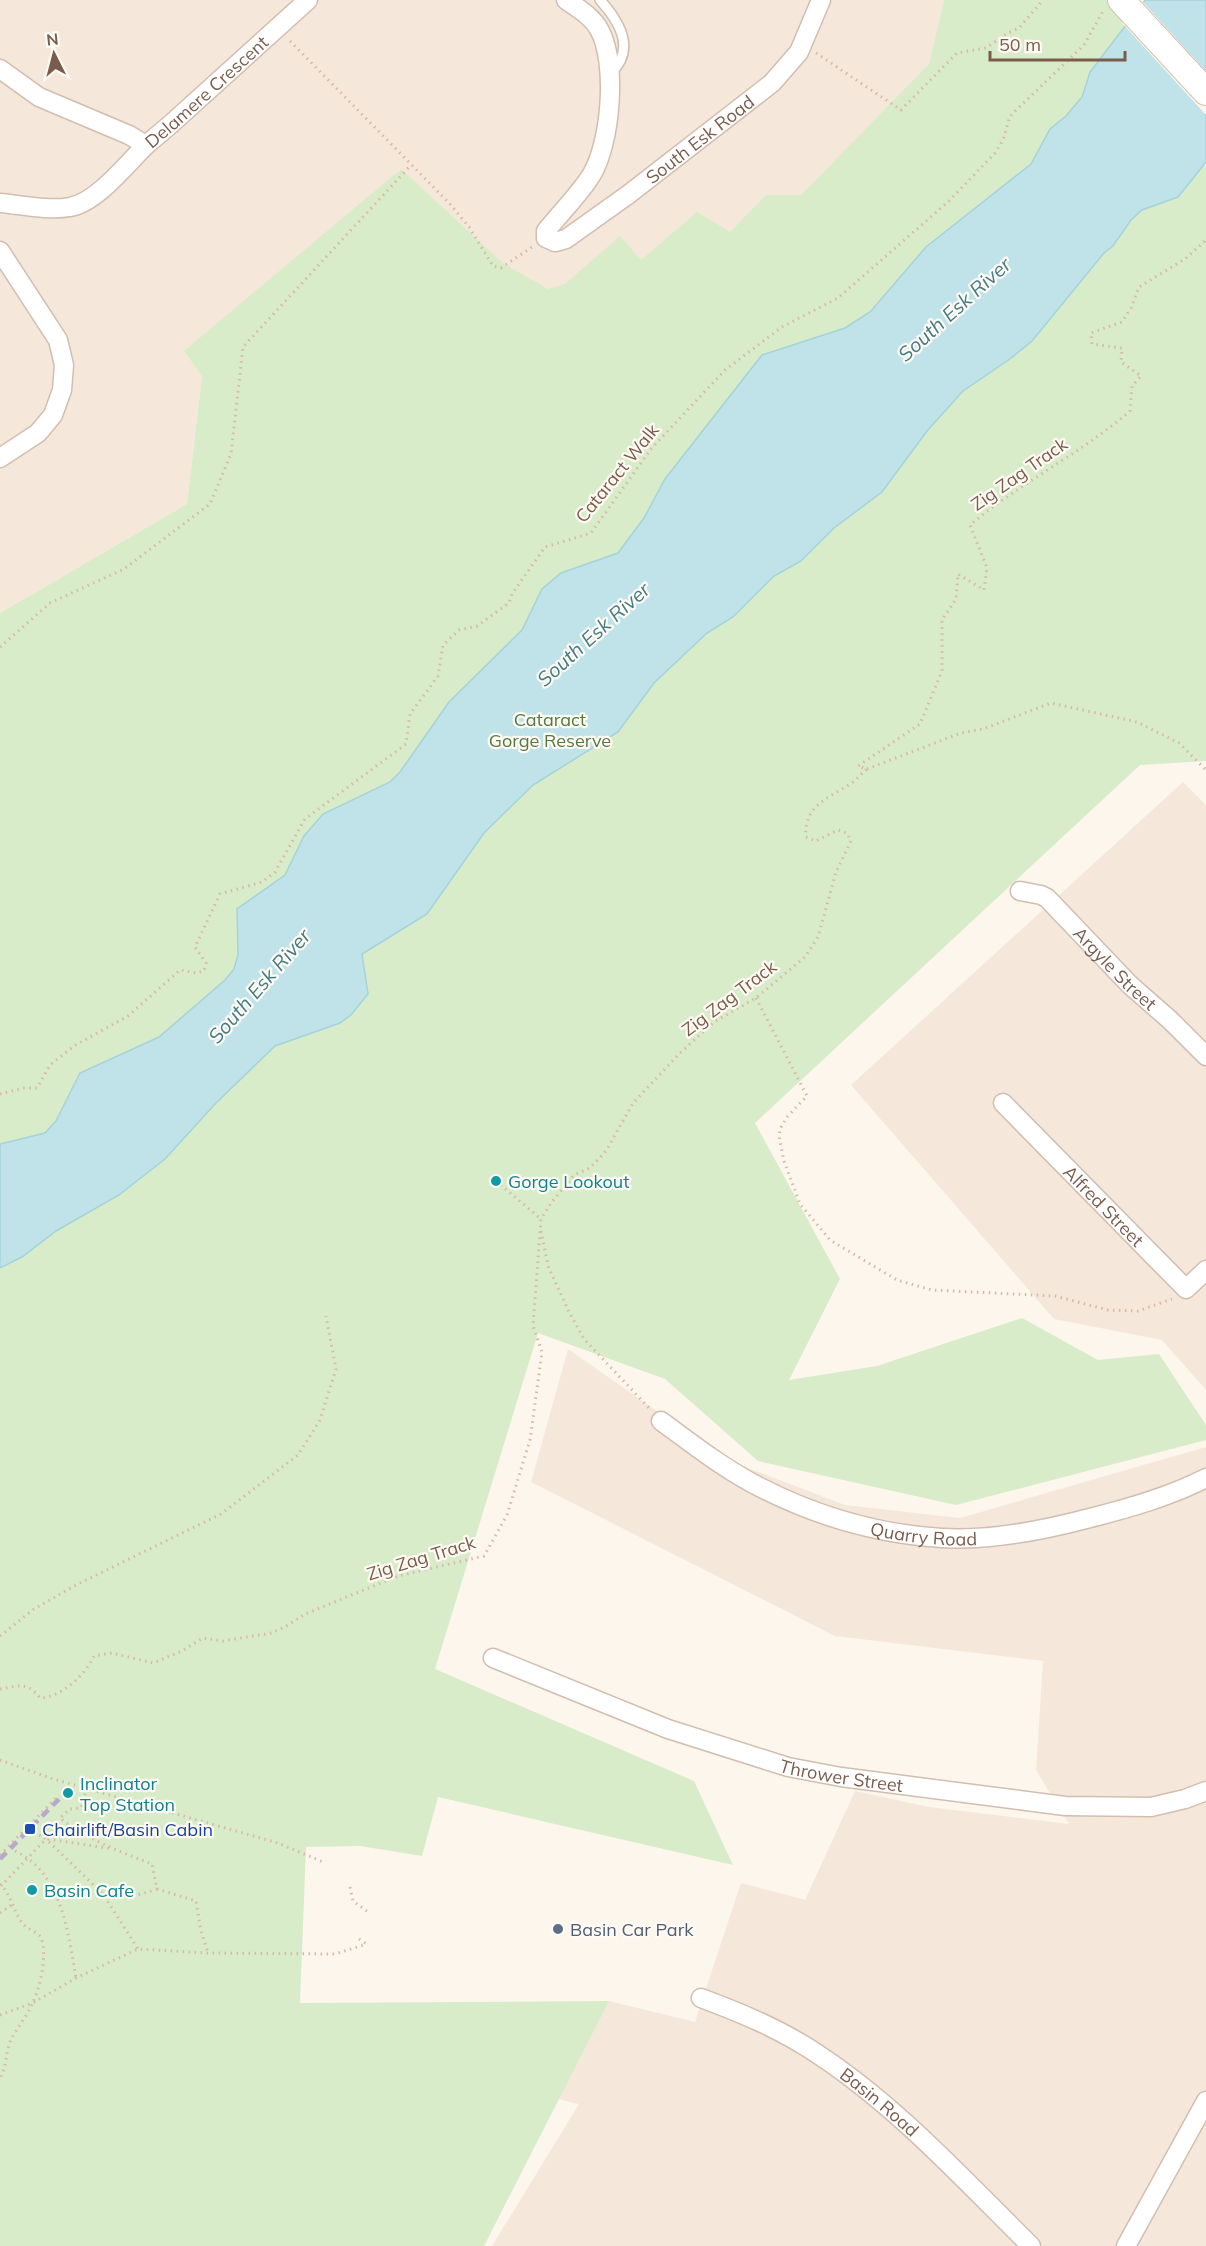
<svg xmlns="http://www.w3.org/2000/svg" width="1206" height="2246" font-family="Mulish,sans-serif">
<rect width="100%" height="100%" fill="#fdf6ec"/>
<path fill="#f5e8da" d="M 0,0 L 944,0 L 929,64 L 829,195 L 730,232 L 641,261 L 545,302 L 400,169 L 202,376 L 187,504 L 0,613 Z
M 1183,782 L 1206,805 L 1206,1390 L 1162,1340 L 1054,1319 L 851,1085 Z
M 568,1349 L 727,1460 L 845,1505 L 960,1518 L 1206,1447 L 1206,2246 L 492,2246 L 579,2104 L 553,2098 L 609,2001 L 695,2022 L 741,1883 L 805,1900 L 855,1791 L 929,1807 L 1069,1824 L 1036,1770 L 1043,1661 L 835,1636 L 531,1482 Z"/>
<path fill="#d8ecc9" d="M 944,0 L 1125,0 L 1206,168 L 1206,761 L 1140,765 L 755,1123 L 840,1279 L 789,1380 L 877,1366 L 1022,1318 L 1098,1360 L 1159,1354 L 1206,1425 L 1206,1440 L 956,1505 L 758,1461 L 665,1379 L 538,1333 L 435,1669 L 694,1781 L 733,1865 L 438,1797 L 422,1856 L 360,1846 L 306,1847 L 300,2003 L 609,2001 L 484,2246 L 0,2246 L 0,613 L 187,504 L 202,376 L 184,351 L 401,169 L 504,264 L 548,289 L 565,284 L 620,236 L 641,260 L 697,212 L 730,232 L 766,195 L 801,195 L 929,64 Z"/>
<path fill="#bfe3e8" stroke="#a5d3da" stroke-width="1.5" d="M 1145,0 L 1206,0 L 1206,162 L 1178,197 L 1142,210 L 1131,220 L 1113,246 L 1104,253 L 1032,341 L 1010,359 L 963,391 L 927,431 L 882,492 L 834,528 L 801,561 L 774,576 L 733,617 L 707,633 L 654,683 L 618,732 L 533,785 L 484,833 L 427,914 L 362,954 L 368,994 L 351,1015 L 340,1023 L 275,1046 L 216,1103 L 165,1159 L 119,1195 L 56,1231 L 22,1257 L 0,1268 L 0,1144 L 45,1133 L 56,1121 L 80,1073 L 159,1037 L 225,980 L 234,969 L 238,955 L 237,909 L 285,875 L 304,836 L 323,814 L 390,782 L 400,772 L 449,702 L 522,630 L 542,589 L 561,573 L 618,553 L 644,518 L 665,479 L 762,355 L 845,328 L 870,312 L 926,247 L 1031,164 L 1050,129 L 1066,116 L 1082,97 L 1090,72 Z"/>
<path fill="#fdf6ec" d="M 1141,0 L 1206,71 L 1206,115 L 1122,23 Z"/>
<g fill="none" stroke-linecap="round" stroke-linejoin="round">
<g stroke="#d1beb0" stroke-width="12">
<path id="lane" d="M 600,0 C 620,22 636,49 611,73"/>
</g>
<g stroke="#d1beb0" stroke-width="21">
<g id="street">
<path id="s1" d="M 566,0 C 578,8 593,17 600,31 C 617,65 611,141 592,174 C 580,194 561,212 546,231 L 546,238 L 555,242 L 566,239 L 629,194 L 772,83 L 799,52 L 821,0"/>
<path id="s2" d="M 0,69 L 39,97 L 129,135 L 146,145 L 171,124 L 308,0"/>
<path d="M 0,203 C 22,205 48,211 70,207 C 96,203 127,164 146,145"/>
<path d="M 0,251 L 58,340 L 64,365 L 62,390 L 53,415 L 38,433 L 0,458"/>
<path id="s3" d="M 1020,891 L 1041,895 L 1047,898 L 1130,985 L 1170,1020 L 1206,1056"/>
<path id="s4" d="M 1003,1103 L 1186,1289 L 1206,1270"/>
<path id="s5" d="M 661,1421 C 691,1443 719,1465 752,1483 C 810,1514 876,1534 942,1538 C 990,1541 1040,1531 1086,1519 C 1126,1509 1169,1497 1206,1478"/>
<path id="s6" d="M 493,1658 L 668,1729 L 788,1767 L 841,1777 L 1065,1806 L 1151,1807 L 1185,1799 L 1206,1791"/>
<path id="s7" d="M 701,1998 C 741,2013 780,2029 816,2053 C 897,2106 963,2179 1031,2246"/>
<path d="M 1126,2246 L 1206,2101"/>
</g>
</g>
<g stroke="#d6c0b0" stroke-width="28">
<path id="secondary" d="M 1121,0 L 1206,92"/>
</g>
<path stroke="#d9b8a5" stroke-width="3" stroke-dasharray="1.5 4.5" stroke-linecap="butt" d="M 290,41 L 450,204 L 469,227 L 493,266 L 501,268 L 532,247
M 816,53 L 901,110 L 957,53 L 986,48 L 1006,34 L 1019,28 L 1043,0
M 0,647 L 50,603 L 124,569 L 210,504 L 231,454 L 243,347 L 411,165
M 867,769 L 961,733 L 983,729 L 1051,703 L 1137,722 L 1179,743 L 1206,770
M 756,998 L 807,1096 L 787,1117 L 780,1129 L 779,1136 L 784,1161 L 800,1204 L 830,1240 L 897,1280 L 932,1290 L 1055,1296 L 1108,1310 L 1138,1311 L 1172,1299
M 0,1094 L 23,1088 L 37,1088 L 50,1065 L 74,1046 L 128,1016 L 180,970 L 196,973 L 204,971 L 206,963 L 195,947 L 220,894 L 262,882 L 275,872 L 305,819 L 406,744 L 410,714 L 438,676 L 443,645 L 459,630 L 477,626 L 509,603 L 512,594 L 545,547 L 591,533 L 651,449 L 725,370 L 782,327 L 838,298 L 949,201 L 995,153 L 1003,140 L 1010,116 L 1084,45 L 1103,11
M 496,1181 L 541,1219
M 541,1231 L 548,1266 L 569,1312 L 584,1339 L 649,1408
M 0,1636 L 34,1609 L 76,1585 L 221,1514 L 298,1455 L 320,1420 L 336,1369 L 326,1316
M 0,1689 C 19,1686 27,1681 40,1698 C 62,1697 85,1675 94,1656 L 112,1653 L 153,1663 L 182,1651 L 203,1638 L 223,1641 L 271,1633 L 285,1627 L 305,1614 L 398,1576 L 484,1556 L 507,1515 L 530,1440 L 542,1352 L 533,1326 L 541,1219 L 551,1203 L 574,1175 L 590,1168 L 606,1151 L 633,1103 L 679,1054 L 714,1022 L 756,998 L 805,957 L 818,937 L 836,872 L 851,841 L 847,833 L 838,830 L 816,841 L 806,837 C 803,804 832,797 853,782 C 858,778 862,773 867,769 L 858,766 L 920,724 L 942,671 L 942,620 L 956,599 L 958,574 L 984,590 L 987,568 L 970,525 C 1020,483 1080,454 1130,411 L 1132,386 L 1141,376 L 1121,362 L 1122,348 L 1092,344 L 1091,333 L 1122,322 L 1131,308 L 1139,287 L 1185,259 L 1206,240
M 0,1760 L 50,1778 L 278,1843 L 323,1862
M 87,1788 L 81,1808 L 70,1809 L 60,1818 C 86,1839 121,1852 152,1864 L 157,1889 L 196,1901 L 201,1931 L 208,1953
M 34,1832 L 46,1839 L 103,1894 L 138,1949
M 48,1839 L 113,1849
M 15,1851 C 62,1873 68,1932 76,1978
M 0,1855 L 59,1795
M 0,1884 C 12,1895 13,1912 23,1924 C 28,1930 37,1931 41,1938 C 48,1953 40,1988 33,2002 C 28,2015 18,2026 12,2038 C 5,2050 8,2064 0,2078
M 1,1886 L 46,1839 L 68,1825
M 350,1887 L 353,1901 L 368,1912
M 103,1894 C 124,1899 137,1896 157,1889
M 0,1913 L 13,1904
M 359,1939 L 367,1944
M 0,2015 L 33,2003 L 76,1978 L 138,1949 L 208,1953 L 335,1954 L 367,1944"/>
<use href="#lane" stroke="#fff" stroke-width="9"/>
<use href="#street" stroke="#fff" stroke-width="18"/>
<use href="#secondary" stroke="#fff" stroke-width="26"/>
<path stroke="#b9a8c9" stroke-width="4.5" stroke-dasharray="9 6" stroke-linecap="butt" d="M 0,1859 L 61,1797"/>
</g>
<g fill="#0f9aa8" stroke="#fffaf3" stroke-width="2">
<circle cx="496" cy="1181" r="6"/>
<circle cx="68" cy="1793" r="6"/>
<circle cx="32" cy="1890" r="6"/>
</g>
<rect fill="#1a4fb4" stroke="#fffaf3" stroke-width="2" x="24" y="1823" width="12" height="12" rx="3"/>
<circle fill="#5c6f8a" stroke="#fffaf3" stroke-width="2" cx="558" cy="1929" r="6"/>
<g text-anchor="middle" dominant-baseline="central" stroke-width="4.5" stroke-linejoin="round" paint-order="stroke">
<g font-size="18" fill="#7a5c4d" stroke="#fffaf3">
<text stroke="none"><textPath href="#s2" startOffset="246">Delamere Crescent</textPath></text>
<text stroke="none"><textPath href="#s1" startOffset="462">South Esk Road</textPath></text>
<text transform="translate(617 473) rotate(-51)">Cataract Walk</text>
<text transform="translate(1019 474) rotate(-35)">Zig Zag Track</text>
<text stroke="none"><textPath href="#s3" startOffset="126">Argyle Street</textPath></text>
<text transform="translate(729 998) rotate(-37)">Zig Zag Track</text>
<text stroke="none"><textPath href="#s4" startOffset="144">Alfred Street</textPath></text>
<text stroke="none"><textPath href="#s5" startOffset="291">Quarry Road</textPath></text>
<text transform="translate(421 1558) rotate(-17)">Zig Zag Track</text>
<text stroke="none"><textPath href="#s6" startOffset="369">Thrower Street</textPath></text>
<text stroke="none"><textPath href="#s7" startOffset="208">Basin Road</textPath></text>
</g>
<g font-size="18" fill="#537a41" stroke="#fffaf3">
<text x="550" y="719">Cataract<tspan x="550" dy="21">Gorge Reserve</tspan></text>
</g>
<g font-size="18" fill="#0d838f" stroke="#fffaf3" text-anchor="start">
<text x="508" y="1181">Gorge Lookout</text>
<text x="80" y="1783">Inclinator<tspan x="80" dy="21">Top Station</tspan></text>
<text x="44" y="1890">Basin Cafe</text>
</g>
<g font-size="18" fill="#164399" stroke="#fffaf3" text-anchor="start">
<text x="42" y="1829">Chairlift/Basin Cabin</text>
</g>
<g font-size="18" fill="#4e5e75" stroke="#fffaf3" text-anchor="start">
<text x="570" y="1929">Basin Car Park</text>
</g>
<g font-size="20" font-style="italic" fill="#437c86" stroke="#fffaf3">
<text transform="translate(954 309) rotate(-42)">South Esk River</text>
<text transform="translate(593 634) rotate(-42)">South Esk River</text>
<text transform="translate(259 986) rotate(-49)">South Esk River</text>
</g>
</g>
<g transform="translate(54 54) rotate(354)" stroke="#fffaf3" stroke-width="4.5" paint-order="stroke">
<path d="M0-4.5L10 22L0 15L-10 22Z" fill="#7a5c4d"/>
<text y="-9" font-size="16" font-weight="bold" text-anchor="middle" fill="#7a5c4d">N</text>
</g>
<path d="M990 51v9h135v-9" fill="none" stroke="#7a5c4d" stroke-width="3"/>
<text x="999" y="51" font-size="18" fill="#7a5c4d" stroke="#fffaf3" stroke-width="4.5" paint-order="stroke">50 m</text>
</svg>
